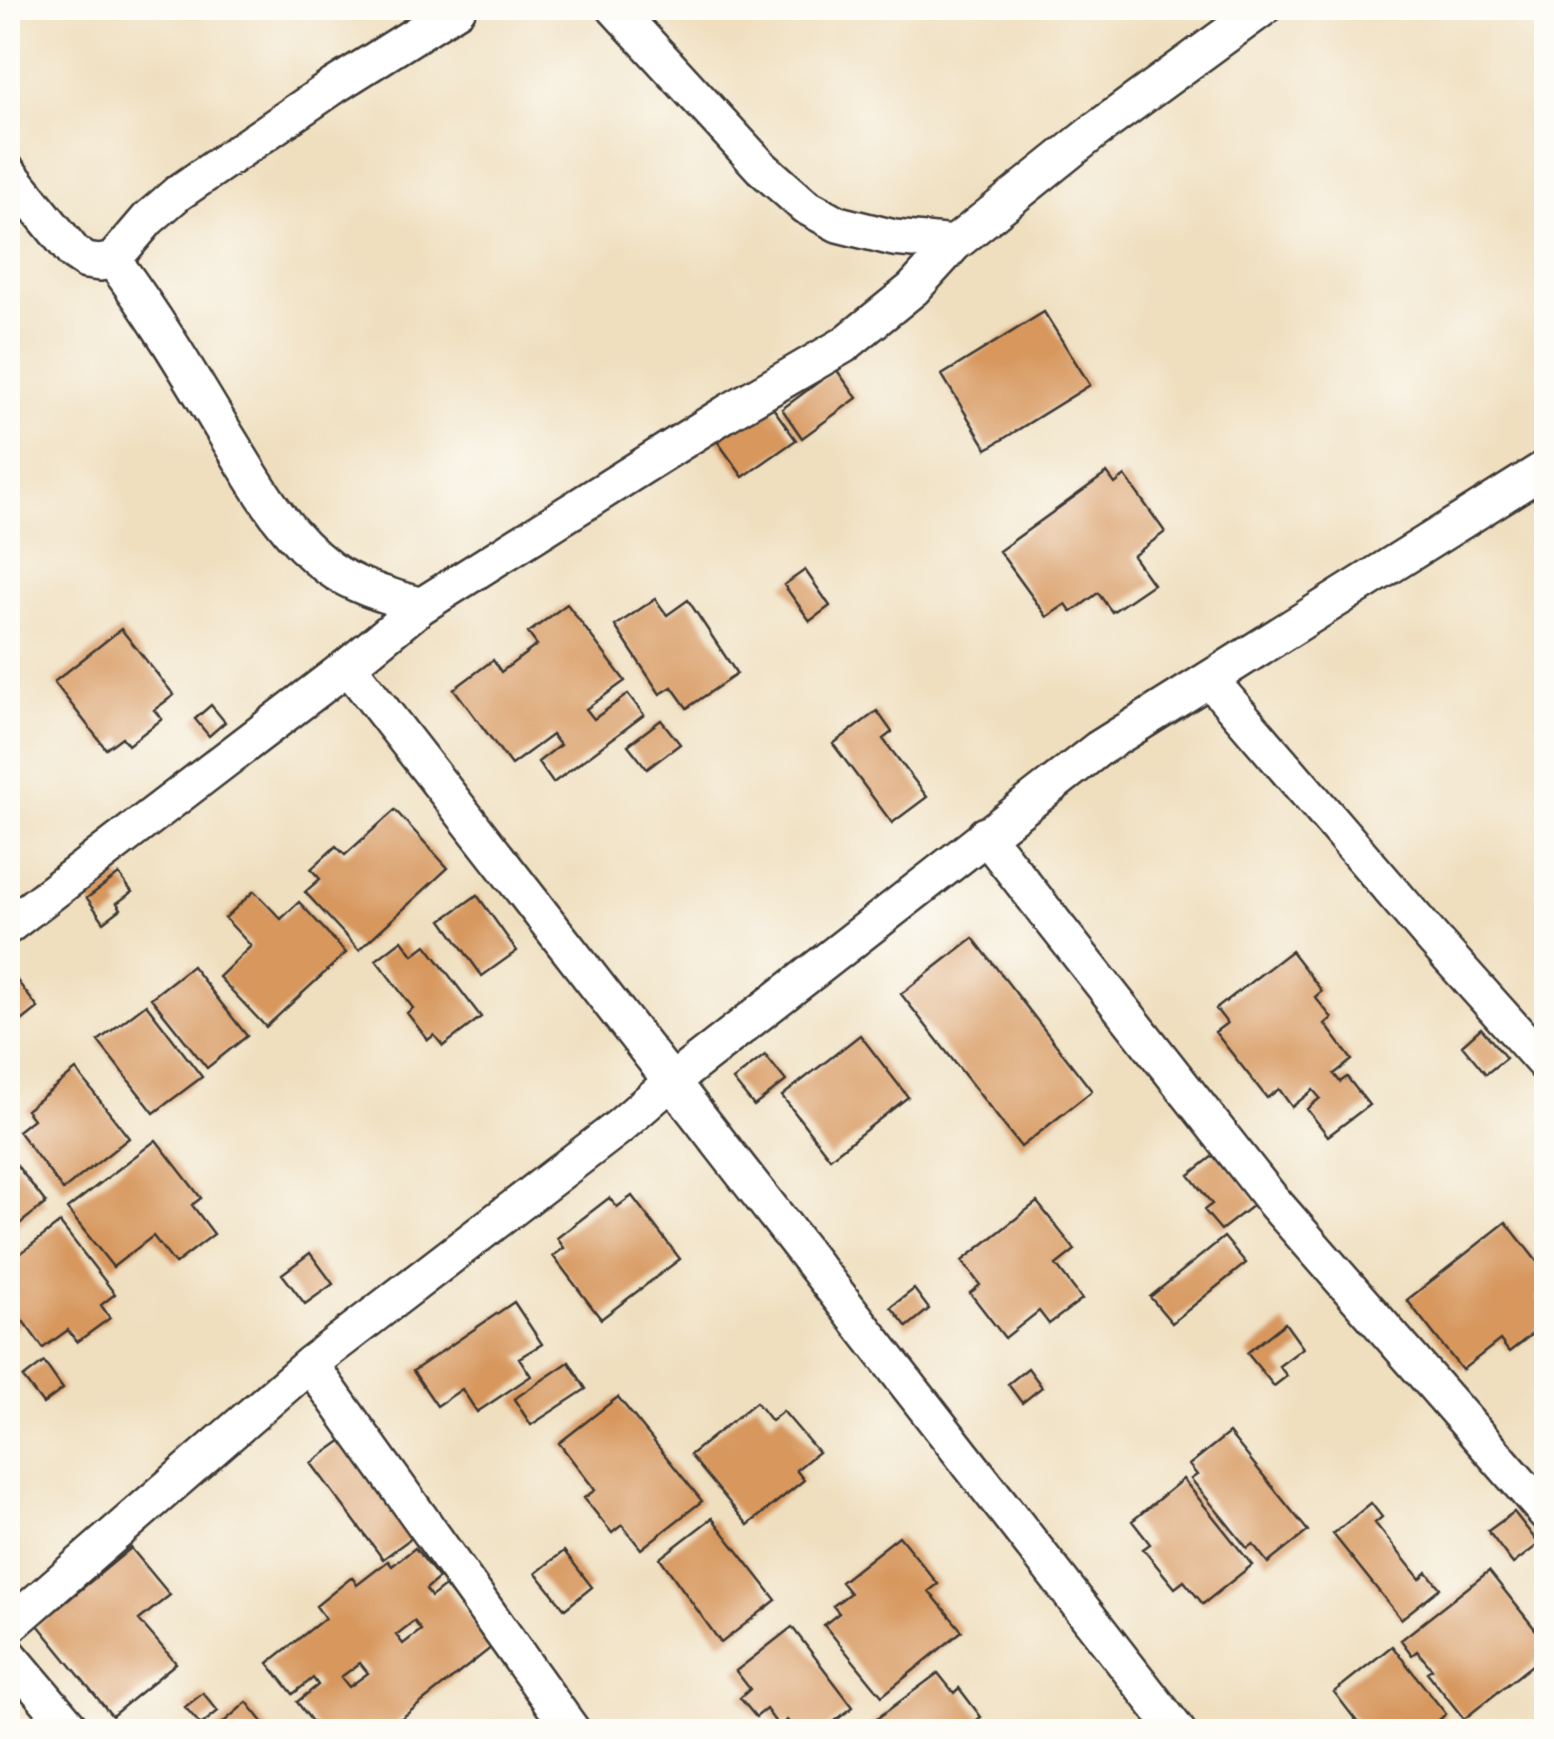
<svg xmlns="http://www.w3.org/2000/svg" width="1554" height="1739" font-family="'Shantell Sans',sans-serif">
<rect width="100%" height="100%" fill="#fdfcf7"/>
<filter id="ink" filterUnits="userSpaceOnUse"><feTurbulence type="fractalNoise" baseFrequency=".01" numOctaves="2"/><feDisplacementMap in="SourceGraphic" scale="20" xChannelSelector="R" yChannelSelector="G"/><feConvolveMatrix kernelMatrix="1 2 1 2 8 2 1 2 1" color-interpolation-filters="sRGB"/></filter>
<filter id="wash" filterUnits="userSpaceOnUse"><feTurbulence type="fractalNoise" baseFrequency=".0048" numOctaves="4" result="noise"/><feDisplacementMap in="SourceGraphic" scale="40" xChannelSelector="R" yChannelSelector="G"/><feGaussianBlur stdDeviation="2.25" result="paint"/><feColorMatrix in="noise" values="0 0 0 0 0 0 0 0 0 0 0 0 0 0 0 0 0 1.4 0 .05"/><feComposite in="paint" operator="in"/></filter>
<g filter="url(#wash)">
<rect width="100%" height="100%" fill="#efdfbf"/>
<g id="blocks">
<path fill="#d7975d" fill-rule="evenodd" d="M 1044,312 L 1090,385 L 987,449 L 942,375 Z
M 836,369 L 857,398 L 802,438 L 782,409 Z
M 768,401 L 796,440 L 743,477 L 715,438 Z
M 1107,473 L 1115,484 L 1125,476 L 1165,532 L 1133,556 L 1153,584 L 1112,612 L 1098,593 L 1072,612 L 1066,604 L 1047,617 L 999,551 Z
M 805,570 L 830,606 L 810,621 L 784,585 Z
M 655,599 L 667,615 L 688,600 L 737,674 L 687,708 L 672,687 L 660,694 L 615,626 Z
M 567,604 L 625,681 L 586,709 L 594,719 L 628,694 L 644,715 L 553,783 L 538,762 L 560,745 L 552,735 L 511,765 L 454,689 L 493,660 L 501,672 L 537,645 L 528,633 Z
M 121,629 L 174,695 L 154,710 L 162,719 L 128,745 L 122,737 L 106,749 L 54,682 Z
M 211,705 L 225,722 L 209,736 L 195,719 Z
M 877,711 L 892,732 L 883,739 L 927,797 L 892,823 L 833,744 Z
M 661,720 L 680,744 L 647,769 L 628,745 Z
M 395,810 L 448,868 L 359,950 L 305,892 L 320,879 L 311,869 L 336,846 L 345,855 Z
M 119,874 L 132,892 L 117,903 L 121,909 L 104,922 L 87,898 Z
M 254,891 L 281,919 L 299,902 L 346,953 L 266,1027 L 219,977 L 251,946 L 225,918 Z
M 477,895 L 517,951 L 482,976 L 442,920 Z
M 973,938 L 1092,1091 L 1021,1147 L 901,994 Z
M 402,940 L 413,955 L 426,945 L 481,1017 L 443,1046 L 434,1035 L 428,1040 L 407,1013 L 413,1008 L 376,960 Z
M 1291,951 L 1322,991 L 1315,997 L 1332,1018 L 1325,1024 L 1352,1060 L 1334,1074 L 1340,1082 L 1347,1077 L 1369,1105 L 1328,1136 L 1307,1109 L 1320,1098 L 1313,1090 L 1292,1107 L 1279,1089 L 1267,1098 L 1215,1032 L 1227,1023 L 1216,1009 Z
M 192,966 L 247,1036 L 207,1068 L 151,998 Z
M 12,974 L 38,1008 L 8,1032 L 8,978 Z
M 146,1004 L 202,1077 L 154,1113 L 98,1041 Z
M 1481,1028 L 1506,1058 L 1486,1074 L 1462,1045 Z
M 860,1035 L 908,1097 L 830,1158 L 782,1096 Z
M 765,1055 L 786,1081 L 754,1106 L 733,1080 Z
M 76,1070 L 129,1138 L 63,1190 L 18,1131 L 33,1119 L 26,1110 Z
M 156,1140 L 201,1198 L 192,1205 L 214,1234 L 175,1264 L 153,1236 L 113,1267 L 67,1209 Z
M 1218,1152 L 1257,1202 L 1221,1230 L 1204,1210 L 1212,1204 L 1189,1175 Z
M 8,1154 L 46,1203 L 8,1233 Z
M 632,1196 L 680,1259 L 601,1319 L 553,1256 L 564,1248 L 557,1238 L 609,1198 L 617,1207 Z
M 1037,1202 L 1075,1250 L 1056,1265 L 1082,1299 L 1049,1324 L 1039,1311 L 1005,1338 L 970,1293 L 980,1285 L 962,1261 Z
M 1506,1222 L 1546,1273 L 1546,1291 L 1538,1298 L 1546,1309 L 1546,1323 L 1509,1352 L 1500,1340 L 1462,1370 L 1407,1300 Z
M 60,1223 L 115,1294 L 101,1305 L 110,1318 L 77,1342 L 68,1330 L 43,1348 L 23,1321 L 8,1333 L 8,1263 Z
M 1224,1237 L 1246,1263 L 1172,1323 L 1150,1297 Z
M 310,1253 L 333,1284 L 305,1304 L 282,1274 Z
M 914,1289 L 929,1309 L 907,1327 L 891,1307 Z
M 514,1302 L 542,1344 L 519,1358 L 531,1376 L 477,1412 L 462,1389 L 437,1406 L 413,1371 Z
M 1285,1323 L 1303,1348 L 1279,1366 L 1287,1376 L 1274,1386 L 1247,1353 Z
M 44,1362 L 63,1389 L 43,1404 L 23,1378 Z
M 569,1362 L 586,1389 L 531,1425 L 514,1399 Z
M 1028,1368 L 1042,1387 L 1022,1403 L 1008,1384 Z
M 618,1397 L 702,1501 L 641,1549 L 622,1525 L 612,1533 L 584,1498 L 595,1490 L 559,1443 Z
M 756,1402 L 771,1421 L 783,1411 L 818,1452 L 796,1470 L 804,1480 L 748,1525 L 690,1455 Z
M 1229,1433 L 1308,1531 L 1268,1563 L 1253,1544 L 1247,1548 L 1191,1479 L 1197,1475 L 1189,1465 Z
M 343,1440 L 414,1536 L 383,1559 L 311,1463 Z
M 1183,1479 L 1252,1565 L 1203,1604 L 1184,1581 L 1175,1588 L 1143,1549 L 1150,1544 L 1132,1521 Z
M 1371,1503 L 1382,1517 L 1375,1523 L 1420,1579 L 1427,1572 L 1440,1588 L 1401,1619 L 1333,1534 Z
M 1514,1512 L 1539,1544 L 1513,1564 L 1488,1531 Z
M 712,1518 L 776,1600 L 721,1643 L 660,1558 Z
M 899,1536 L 938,1584 L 929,1591 L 962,1631 L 882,1696 L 824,1625 L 839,1613 L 833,1606 L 850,1593 L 841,1582 Z
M 131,1548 L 170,1595 L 139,1620 L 176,1663 L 112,1716 L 38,1625 Z
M 415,1548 L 439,1578 L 426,1589 L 431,1597 L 445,1586 L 492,1647 L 384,1732 L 320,1732 L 297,1702 L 318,1685 L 313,1678 L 293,1694 L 268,1663 L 325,1618 L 316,1606 L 352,1577 L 357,1585 L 388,1561 L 392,1566 ZM 414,1621 L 421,1630 L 403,1644 L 396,1635 ZM 360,1663 L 368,1673 L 349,1687 L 341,1677 Z
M 564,1551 L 592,1587 L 565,1609 L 536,1573 Z
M 1489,1571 L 1546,1643 L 1546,1654 L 1464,1719 L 1427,1672 L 1432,1669 L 1417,1651 L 1412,1655 L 1401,1640 Z
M 792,1627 L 853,1707 L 821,1732 L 796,1732 L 787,1720 L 779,1727 L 766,1709 L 756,1717 L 740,1698 L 750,1689 L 736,1671 Z
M 1392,1646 L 1446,1714 L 1425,1732 L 1365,1732 L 1334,1692 Z
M 938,1673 L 954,1693 L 959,1688 L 981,1717 L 966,1728 L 969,1732 L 877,1732 L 871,1723 Z
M 203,1693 L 218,1711 L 201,1725 L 185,1707 Z
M 247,1702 L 271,1732 L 212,1732 Z"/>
</g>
</g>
<g filter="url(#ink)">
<use href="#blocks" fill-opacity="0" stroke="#3c3934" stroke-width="2.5"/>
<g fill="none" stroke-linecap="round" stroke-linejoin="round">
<g stroke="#3c3934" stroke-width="40">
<path id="minor" d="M 615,8 L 761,167 L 805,206 L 838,224 L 894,238 L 954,244
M 8,172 L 74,253 L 86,261 L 100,263 L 113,260 L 148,219 L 178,193 L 334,86 L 458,8
M 113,260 C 155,316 190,375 226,435 C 256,483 282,533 329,568 C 355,587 389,596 421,606
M 348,666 L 1178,1732
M 1211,681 L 1433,939 L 1546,1065
M 985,835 L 1272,1200 L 1546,1513
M 8,926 L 348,666 L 421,606 L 727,413 L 844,345 L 913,289 L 954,244 L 1096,130 L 1263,8
M 310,1364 L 573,1732
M 8,1627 L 310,1364 L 619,1127 L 671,1082 L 1098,749 L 1546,468
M 8,1654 L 74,1732"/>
</g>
<use href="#minor" stroke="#fff" stroke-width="35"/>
</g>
</g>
<rect width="1554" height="1739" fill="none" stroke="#fdfcf7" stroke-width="40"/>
</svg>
